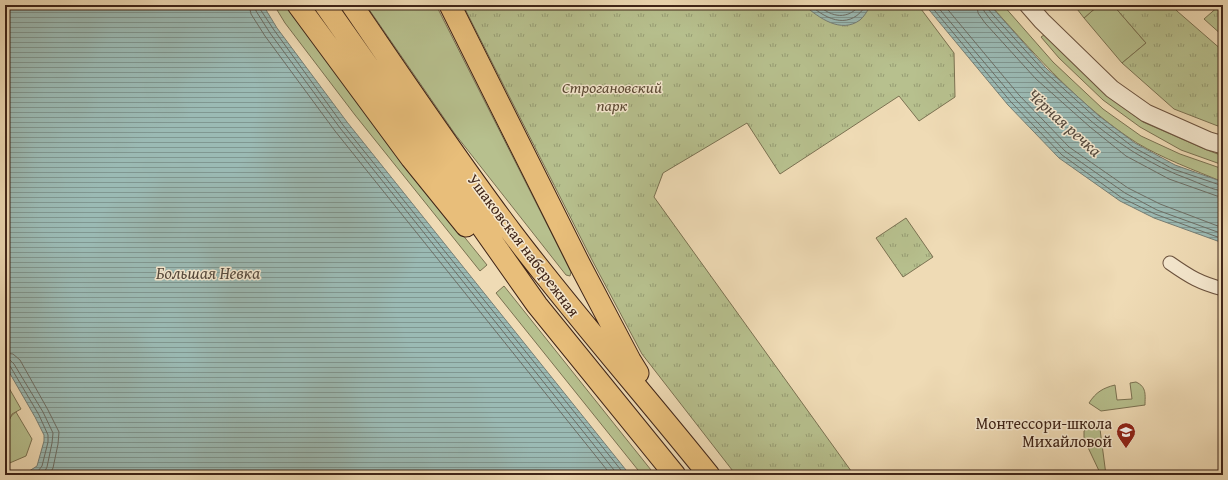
<svg xmlns="http://www.w3.org/2000/svg" width="1228" height="480" font-family="'Gentium Book Plus',serif">
<defs>
<pattern id="park-tufts" width="24" height="20" patternUnits="userSpaceOnUse"><rect width="24" height="20" fill="#b7c08e"/><path d="M3 7l-1-3M5 7V3M7 7l1-3M15 17l-1-3M17 17v-4M19 17l1-3" fill="none" stroke="#969c73"/></pattern>
<pattern id="water-rules" width="6" height="5" patternUnits="userSpaceOnUse"><rect width="6" height="5" fill="#9bbab4"/><path d="M0 2.5h6" fill="none" stroke="#809791"/></pattern>
</defs>
<rect width="100%" height="100%" fill="#efdbb5"/>
<filter id="stains"><feTurbulence type="fractalNoise" baseFrequency=".005" numOctaves="4"/><feColorMatrix values="0 0 0 0 .2 0 0 0 0 .09 0 0 0 0 .02 0 0 0 .5 -.17"/></filter>
<radialGradient id="worn" r=".72"><stop offset=".6" stop-color="#630" stop-opacity="0"/><stop offset="1" stop-color="#630" stop-opacity=".3"/></radialGradient>
<path fill="#b7c08e" stroke="#7b7252" d="M 274,5 L 286,5 L 407,166 L 487,265 L 480,271 L 355,115 L 285,23 Z
M 366,5 L 436,5 L 571,272 L 570,276 L 566,275 L 455,134 Z
M 999,5 L 1003,5 L 1053,62 L 1103,109 L 1141,136 L 1180,154 L 1223,169 L 1223,182 C 1194,170 1164,159 1137,143 C 1082,108 1037,57 994,9 Z
M 1099,5 L 1113,5 L 1146,43 L 1122,63 L 1084,18 Z
M 1044,35 L 1108,96 L 1143,122 L 1207,150 L 1223,156 L 1223,165 L 1181,150 L 1140,127 L 1103,100 L 1059,58 L 1041,37 Z
M 504,286 L 655,475 L 642,475 L 496,293 Z
M 1136,382 C 1147,387 1145,395 1145,405 L 1101,411 L 1089,403 C 1096,392 1103,388 1115,385 L 1117,400 L 1132,399 L 1130,383 Z
M 16,412 L 32,439 L 26,456 L 5,465 C 5,450 1,421 16,412 Z
M 1090,426 L 1095,426 L 1100,429 L 1106,475 L 1101,475 L 1084,439 L 1084,431 Z"/>
<path fill="url(#park-tufts)" stroke="#7b7252" d="M 463,5 L 918,5 L 954,53 L 955,97 L 919,121 L 899,96 L 780,174 L 747,123 L 663,173 L 654,197 L 854,475 L 736,475 L 642,354 L 592,260 Z
M 1074,5 L 1099,5 L 1084,18 Z
M 1113,5 L 1172,5 L 1177,11 L 1223,51 L 1223,128 L 1174,109 L 1122,63 L 1146,43 Z
M 1220,5 L 1223,5 L 1223,36 L 1204,19 Z
M 906,218 L 933,257 L 903,277 L 876,238 Z
M 5,381 L 21,409 L 12,414 L 5,430 Z"/>
<path fill="url(#water-rules)" stroke="#767e75" d="M 5,5 L 263,5 L 277,28 L 347,122 L 630,475 L 23,475 L 37,466 L 44,441 L 44,435 L 35,417 L 5,365 Z
M 804,5 L 870,5 L 870,7 C 867,11 864,17 860,20 C 841,34 819,18 804,5 Z
M 925,5 L 990,5 L 1046,68 L 1099,116 L 1135,143 L 1175,165 L 1223,182 L 1223,243 L 1154,218 L 1120,201 L 1059,158 L 1008,105 Z"/>
<g fill="none" stroke-linecap="round" stroke-linejoin="round">
<path stroke="#6d6f66" stroke-width="1" d="M 249,5 L 251,14 L 265,36 L 335,131 L 611,475
M 255,5 L 256,11 L 270,33 L 340,128 L 618,475
M 260,5 L 260,9 L 274,30 L 343,125 L 625,475
M 810,5 C 828,21 851,30 866,5
M 818,5 C 832,18 848,20 860,5
M 930,5 L 1011,102 L 1062,155 L 1122,198 L 1155,214 L 1223,239
M 936,5 L 1015,99 L 1065,151 L 1125,193 L 1157,210 L 1223,234
M 944,5 L 1019,95 L 1069,147 L 1128,188 L 1160,204 L 1223,228
M 977,5 L 978,13 L 985,23 L 1036,79 L 1090,127 L 1126,156 L 1169,179 L 1217,196 L 1223,197
M 983,5 L 984,11 L 990,19 C 1047,83 1109,151 1191,180 C 1201,184 1213,190 1223,191
M 988,5 L 988,9 L 994,16 L 1044,71 L 1097,119 L 1133,147 L 1173,169 L 1223,186
M 5,353 L 13,354 L 20,360 L 48,410 L 59,432 L 58,444 L 53,468 L 49,475
M 5,359 L 10,360 L 14,364 L 43,412 L 53,433 L 52,443 L 47,467 L 45,471 L 40,475
M 5,364 L 10,366 L 39,415 L 48,435 L 48,442 L 42,466 L 38,471 L 30,475"/>
<g stroke="#6b523e" stroke-width="15">
<path id="minor" d="M 1170,263 C 1190,277 1200,283 1223,289"/>
</g>
<g stroke="#6b523e" stroke-width="19">
<path id="tertiary" d="M 1028,5 L 1042,21 L 1112,89 L 1146,113 L 1209,141 L 1223,145"/>
</g>
<g stroke="#3f2417" stroke-width="23">
<path id="primary" d="M 298,5 L 411,158 L 466,226
M 325,5 L 537,305 L 675,475
M 352,5 C 404,81 456,159 512,233 C 575,316 644,394 709,475
M 450,5 L 580,265 L 630,360 L 638,373"/>
</g>
<use href="#minor" stroke="#f5e8cf" stroke-width="13"/>
<use href="#tertiary" stroke="#f5e8cf" stroke-width="17"/>
<use href="#primary" stroke="#e8be7a" stroke-width="21"/>
</g>
<defs>
<g id="school-pin" transform="scale(1)"><path d="M0 17L-7.5 6A9.5 9.5 0 1 1 7.5 6Z" fill="#8f2418" stroke="#f5e8cf"/><path d="M0-5L7-2L0 1L-7-2ZM-4 1L0 2.5L4 1V4Q0 6-4 4Z" fill="#fff"/></g>
</defs>
<g fill-rule="evenodd">
<use href="#school-pin" x="1126" y="432"/>
</g>
<g text-anchor="middle" dominant-baseline="central" stroke-width="3" stroke-linejoin="round" paint-order="stroke">
<g font-size="16" font-style="italic" fill="#5d4b35" stroke="#f5e8cf">
<text x="612" y="87">Строгановский<tspan x="612" dy="18">парк</tspan></text>
</g>
<g font-size="16" fill="#3f2417" stroke="#f5e8cf">
<text transform="translate(524 245) rotate(53)">Ушаковская набережная</text>
</g>
<g font-size="16" fill="#3f2417" stroke="#f5e8cf" text-anchor="end">
<text x="1112" y="423">Монтессори-школа<tspan x="1112" dy="18">Михайловой</tspan></text>
</g>
<g font-size="17" font-style="italic" fill="#564a3e" stroke="#f5e8cf">
<text transform="translate(1065 122) rotate(42)">Чёрная речка</text>
<text x="208" y="272">Большая Невка</text>
</g>
</g>
<rect width="1228" height="480" fill="none" stroke="#efdbb5" stroke-width="20"/>
<rect x="6" y="6" width="1216" height="468" fill="none" stroke="#3f2417" stroke-width="2"/>
<rect x="10" y="10" width="1208" height="460" fill="none" stroke="#3f2417"/>
<rect width="100%" height="100%" filter="url(#stains)"/>
<rect width="100%" height="100%" fill="url(#worn)"/>
</svg>
